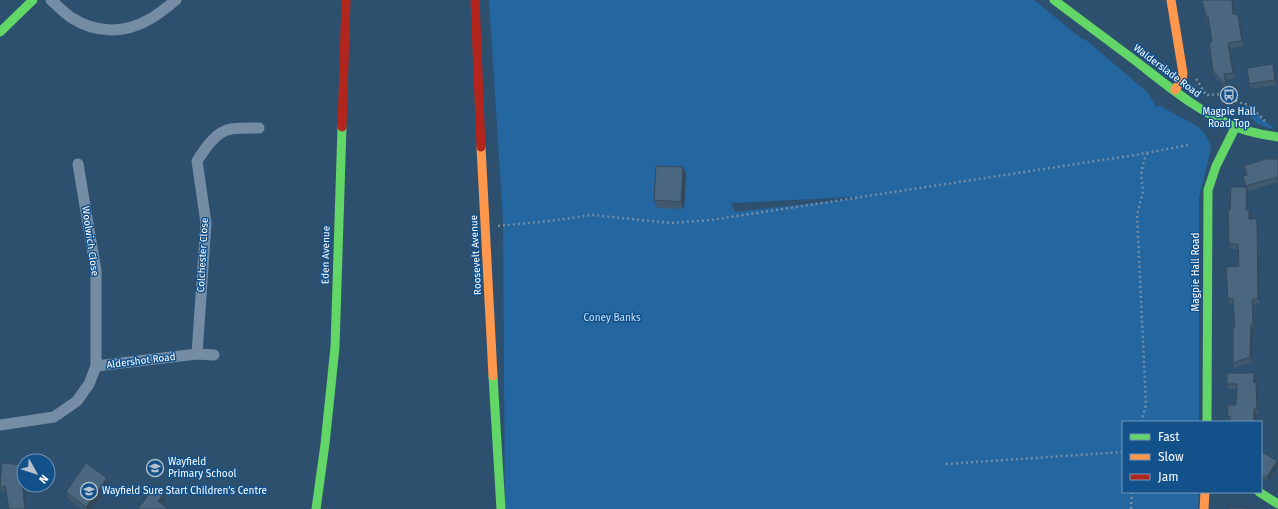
<svg xmlns="http://www.w3.org/2000/svg" width="1278" height="509" font-family="'Fira Sans',sans-serif">
<rect width="100%" height="100%" fill="#2e506f"/>
<path fill="#2466a0" fill-rule="evenodd" d="M 489,0 L 1034,0 L 1082,39 L 1086,40 L 1091,44 L 1147,92 L 1155,104 L 1155,108 L 1159,105 C 1165,108 1170,112 1176,115 C 1193,123 1208,129 1211,149 L 1199,197 L 1199,422 L 1123,422 L 1123,492 L 1199,492 L 1198,509 L 507,509 L 505,507 L 503,221 ZM 855,197 L 853,199 L 735,212 L 731,203 Z
M 1241,106 L 1251,107 L 1263,120 L 1273,127 L 1273,129 L 1258,124 L 1245,112 L 1240,108 Z"/>
<g fill="none" stroke-linecap="round" stroke-linejoin="round">
<path stroke="#758da4" stroke-width="2.5" stroke-dasharray="2 3" stroke-linecap="butt" d="M 1196,79 L 1206,95 L 1222,94 L 1238,102 L 1249,105 L 1265,121
M 498,226 L 550,221 L 592,215 L 671,223 L 711,220 L 1135,155 L 1189,145
M 1141,422 L 1146,405 L 1137,215 L 1143,192 L 1141,174 L 1144,160 L 1148,152
M 946,464 L 1123,452
M 1131,509 L 1132,492"/>
<path stroke="#758da4" stroke-width="11" d="M 51,0 C 58,6 64,13 72,18 C 95,33 124,34 148,20 C 158,15 167,7 176,0
M 78,164 L 96,271 L 96,366
M 197,354 L 206,223 L 197,161 C 204,150 216,131 231,129 C 240,128 250,128 259,128
M 0,425 L 54,417 L 77,401 L 89,384 L 96,366 L 197,354 L 214,355"/>
<path stroke="#63d668" stroke-width="9" d="M 1054,0 C 1082,21 1109,41 1137,62 C 1169,87 1201,114 1239,128 C 1252,133 1265,135 1278,137
M 0,32 L 33,0
M 493,376 L 501,509
M 1207,422 L 1208,190 L 1216,166 L 1235,128
M 1259,492 L 1278,504
M 316,509 L 325,444 L 335,347 L 342,127"/>
<path stroke="#ff974d" stroke-width="9" d="M 1171,0 L 1183,73 L 1182,79 L 1175,90
M 481,147 L 493,376
M 1204,509 L 1205,492"/>
<path stroke="#b3261e" stroke-width="9" d="M 475,0 L 481,147
M 342,127 L 346,0"/>
</g>
<path fill="#40596e" d="M 1202,0 L 1233,0 L 1234,14 L 1240,21 L 1244,46 L 1230,48 L 1235,78 L 1226,80 L 1228,90 L 1215,77 L 1213,71 L 1212,42 L 1209,22 L 1208,22 L 1206,16 Z
M 1273,64 L 1275,69 L 1277,85 L 1251,89 L 1249,84 Z
M 1278,159 L 1278,182 L 1248,191 L 1248,210 L 1251,215 L 1251,219 L 1258,224 L 1260,303 L 1253,305 L 1255,329 L 1253,329 L 1252,362 L 1234,368 L 1233,363 L 1235,327 L 1233,304 L 1230,304 L 1228,299 L 1239,266 L 1238,249 L 1230,249 L 1229,244 L 1230,210 L 1247,187 L 1243,176 Z
M 686,174 L 684,209 L 657,208 L 654,200 Z
M 1257,378 L 1256,383 L 1258,388 L 1259,414 L 1256,414 L 1256,422 L 1230,422 L 1227,416 L 1236,405 L 1237,389 L 1229,389 L 1227,384 Z
M 1261,451 L 1278,463 L 1278,467 L 1269,482 L 1261,477 Z
M 2,463 L 24,465 L 24,485 L 28,485 L 24,486 L 26,509 L 9,509 L 6,491 L 2,492 L 0,488 Z
M 107,478 L 109,485 L 92,509 L 82,509 L 68,499 L 66,492 Z"/>
<path fill="#34485a" d="M 1232,0 L 1233,0 L 1235,19 L 1233,14 Z
M 1238,15 L 1240,21 L 1244,46 L 1242,41 Z
M 1228,43 L 1230,48 L 1235,78 L 1233,73 Z
M 1273,64 L 1275,69 L 1277,85 L 1275,80 Z
M 1224,74 L 1226,80 L 1228,90 L 1226,85 Z
M 683,167 L 686,174 L 684,209 L 681,202 Z
M 1247,187 L 1248,192 L 1248,215 L 1246,210 Z
M 1249,210 L 1251,215 L 1251,224 L 1249,219 Z
M 1257,219 L 1258,224 L 1260,303 L 1258,298 Z
M 1252,300 L 1253,305 L 1255,329 L 1253,324 Z
M 1251,324 L 1253,329 L 1252,362 L 1250,357 Z
M 1255,373 L 1257,378 L 1255,387 L 1253,382 Z
M 1256,383 L 1258,388 L 1259,414 L 1257,409 Z
M 1254,409 L 1256,414 L 1256,422 L 1254,422 Z
M 1277,461 L 1278,463 L 1278,467 L 1269,482 L 1267,477 Z
M 107,478 L 109,485 L 92,509 L 87,509 L 86,507 Z
M 22,481 L 24,486 L 26,509 L 25,509 Z
M 164,493 L 166,500 L 160,508 L 158,501 Z"/>
<path fill="#4b6780" stroke="#34485a" d="M 1202,0 L 1232,0 L 1233,14 L 1238,15 L 1242,41 L 1228,43 L 1233,73 L 1224,74 L 1226,85 L 1213,71 L 1209,42 L 1212,42 L 1208,16 L 1206,16 Z
M 1273,64 L 1275,80 L 1249,84 L 1247,68 Z
M 1266,159 L 1278,159 L 1278,181 L 1277,177 L 1246,186 L 1243,176 L 1247,175 L 1244,166 Z
M 656,166 L 683,167 L 681,202 L 654,200 Z
M 1231,187 L 1247,187 L 1246,210 L 1249,210 L 1249,219 L 1257,219 L 1258,298 L 1252,300 L 1253,324 L 1251,324 L 1250,357 L 1233,363 L 1233,327 L 1235,327 L 1233,299 L 1228,299 L 1226,267 L 1239,266 L 1238,244 L 1229,244 L 1228,210 L 1230,210 Z
M 1227,373 L 1255,373 L 1253,382 L 1256,383 L 1257,409 L 1254,409 L 1254,422 L 1230,422 L 1230,416 L 1227,416 L 1228,405 L 1236,405 L 1237,384 L 1227,384 Z
M 1261,451 L 1277,461 L 1267,477 L 1261,474 Z
M 2,463 L 24,465 L 24,481 L 22,481 L 25,509 L 9,509 L 5,486 L 0,487 Z
M 86,463 L 107,478 L 86,507 L 66,492 Z
M 155,486 L 164,493 L 158,501 L 168,509 L 138,509 Z
M 1228,507 L 1248,508 L 1248,509 L 1228,509 Z"/>
<defs>
<g id="bus-ring" transform="scale(0.9)"><circle r="9.5" fill="#13518a" stroke="#b6c2cd" stroke-width="1.5"/><path d="M-5-6H5V4H4V6H2V4H-2V6H-4V4H-5ZM-3.5-4V0h7V-4ZM-3.5 1.2v1.5H-2V1.2ZM2 1.2v1.5H3.5V1.2Z" fill="#b6c2cd"/></g>
<g id="school-ring" transform="scale(0.9)"><circle r="9.5" fill="#13518a" stroke="#b6c2cd" stroke-width="1.5"/><path d="M0-5L7-2L0 1L-7-2ZM-4 1L0 2.5L4 1V4Q0 6-4 4Z" fill="#b6c2cd"/></g>
</defs>
<g fill-rule="evenodd">
<use href="#bus-ring" x="1229" y="95"/>
<use href="#school-ring" x="155" y="468"/>
<use href="#school-ring" x="89" y="491"/>
</g>
<g text-anchor="middle" dominant-baseline="central" stroke-width="3" stroke-linejoin="round" paint-order="stroke">
<g font-size="10" fill="#fff" stroke="#13518a">
<text transform="translate(1167 71) rotate(37)">Walderslade Road</text>
<text transform="translate(90 241) rotate(82)">Woolwich Close</text>
<text transform="translate(203 255) rotate(-87)">Colchester Close</text>
<text transform="translate(326 255) rotate(-89)">Eden Avenue</text>
<text transform="translate(476 255) rotate(-93)">Roosevelt Avenue</text>
<text transform="translate(1196 272) rotate(-90)">Magpie Hall Road</text>
<text transform="translate(141 361) rotate(-7)">Aldershot Road</text>
</g>
<g font-size="10" fill="#fff" stroke="#13518a" text-anchor="start">
<text x="1229" y="112" text-anchor="middle">Magpie Hall<tspan x="1229" dy="12">Road Top</tspan></text>
<text x="168" y="462">Wayfield<tspan x="168" dy="12">Primary School</tspan></text>
<text x="102" y="491">Wayfield Sure Start Children’s Centre</text>
</g>
<g font-size="10" fill="#c1e0fc" stroke="#13518a">
<text x="612" y="318">Coney Banks</text>
</g>
</g>
<rect x="1122" y="421" width="140" height="72" fill="#13518a" stroke="#7197b9"/>
<rect x="1130" y="434" width="20" height="6" fill="#63d668" stroke="#7197b9"/>
<text x="1158" y="441" font-size="12" fill="#ffffff">Fast</text>
<rect x="1130" y="454" width="20" height="6" fill="#ff974d" stroke="#7197b9"/>
<text x="1158" y="461" font-size="12" fill="#ffffff">Slow</text>
<rect x="1130" y="474" width="20" height="6" fill="#b3261e" stroke="#7197b9"/>
<text x="1158" y="481" font-size="12" fill="#ffffff">Jam</text>
<g transform="translate(36 473) rotate(129)"><circle r="19" fill="#13518a" stroke="#7197b9"/>
<path d="M0-3L7 15L0 10L-7 15Z" fill="#b6c2cd"/>
<text y="-6" font-size="11" font-weight="bold" text-anchor="middle" fill="#ffffff">N</text>
</g>
</svg>
